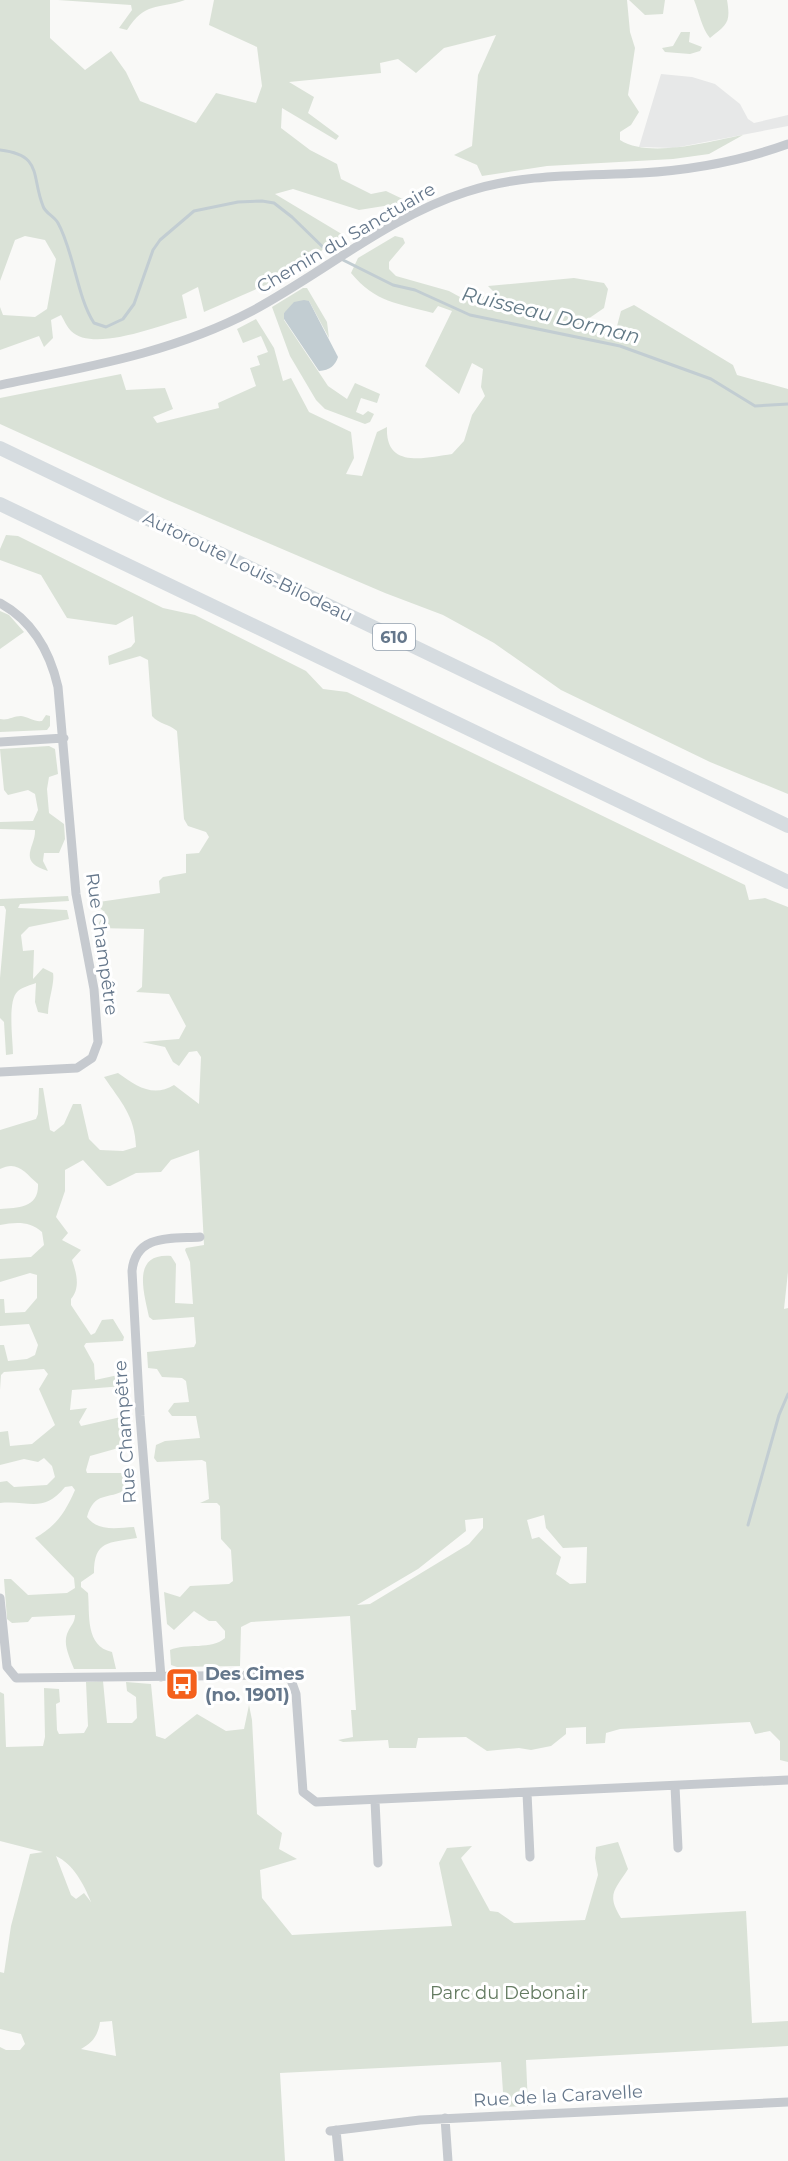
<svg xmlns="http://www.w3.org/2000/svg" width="788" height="2161" font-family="Montserrat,sans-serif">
<rect width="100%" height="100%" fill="#f9f9f7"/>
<path fill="#e7e8e8" d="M 661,74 L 692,77 L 715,84 L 740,104 L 748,119 L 754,123 L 788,115 L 788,126 L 674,148 L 639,147 Z"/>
<path fill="#dae2d7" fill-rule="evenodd" d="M 0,0 L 50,0 L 50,38 L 85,70 L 111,51 L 126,72 L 140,101 L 196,123 L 216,93 L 256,103 L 262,86 L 257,47 L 209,25 L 214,0 L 627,0 L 630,32 L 635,48 L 628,95 L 639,112 L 631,125 L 620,132 L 620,140 C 650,159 710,141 743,135 L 709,154 L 673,159 L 547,166 L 482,176 L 477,165 L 454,155 L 472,146 L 478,75 L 496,35 L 444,48 L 416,73 L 398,59 L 380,63 L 381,73 L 289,82 L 314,97 L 308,113 L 339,136 L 336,140 L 282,108 L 281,128 L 310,150 L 337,164 L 341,179 L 371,194 L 386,191 L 409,202 L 359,210 L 293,189 L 275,194 L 345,236 L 270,283 L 204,312 L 198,287 L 182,295 L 187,318 C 160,325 93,353 71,331 C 67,327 64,320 61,315 L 51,320 L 53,338 L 44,347 L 39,336 L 0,350 L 0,307 L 3,315 L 35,317 L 47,309 L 56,259 L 45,240 L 25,236 L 15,240 L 0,281 Z
M 58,0 L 185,0 C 156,10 146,1 127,30 L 119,28 L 132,10 L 131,5 Z
M 629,0 L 665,0 L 663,14 L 645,15 Z
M 694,0 L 727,0 C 731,23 727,24 710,38 C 702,29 699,12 694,0 Z
M 681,32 L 690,32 L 689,42 L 702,47 L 700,51 L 690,54 L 665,52 L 662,48 L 673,46 Z
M 395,236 L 403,238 L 405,243 L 389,262 L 389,269 L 396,276 L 449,291 L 460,297 L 498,296 L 488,286 L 574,278 L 604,283 L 608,289 L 604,308 L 575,328 L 610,334 L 617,326 L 621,311 L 634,305 L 733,365 L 737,375 L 788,389 L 788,794 L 710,762 L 561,690 L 494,643 L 443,615 L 385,593 L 165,499 L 0,424 L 0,398 L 121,374 L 126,390 L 165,388 L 173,409 L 153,417 L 157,423 L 219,408 L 218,403 L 256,386 L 250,368 L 260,365 L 257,356 L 268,352 L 261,336 L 243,343 L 237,329 L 256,319 L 274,348 L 283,381 L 291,378 L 309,412 L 351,432 L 354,458 L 346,474 L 362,476 L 377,432 L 387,427 C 385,469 425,458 452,454 L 464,441 L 472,415 L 485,396 L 481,387 L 483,369 L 472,363 L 459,394 L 425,366 L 452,311 L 438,306 L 433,313 C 397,303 376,303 351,273 L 358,258 Z
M 303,288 L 307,288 L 327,322 L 329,338 L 309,301 L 284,313 L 284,320 L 328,386 L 347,399 L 355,383 L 380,394 L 377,403 L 361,398 L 356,412 L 363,415 L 368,411 L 374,414 L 370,422 L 365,424 L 325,409 L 316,400 L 290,356 L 272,307 Z
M 6,535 L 18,536 L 163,608 L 195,615 L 306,671 L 323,689 L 347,692 L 745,885 L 749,900 L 765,898 L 788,907 L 788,1272 L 784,1309 L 788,1308 L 788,1762 L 780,1760 L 780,1741 L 770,1731 L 755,1734 L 750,1722 L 620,1729 L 606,1733 L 605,1743 L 586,1744 L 586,1727 L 566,1728 L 566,1734 L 551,1746 L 531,1750 L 519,1748 L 487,1751 L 466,1737 L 418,1738 L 416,1748 L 389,1748 L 388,1740 L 343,1742 L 338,1740 L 353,1737 L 351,1710 L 356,1710 L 350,1616 L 251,1622 L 241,1627 L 240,1666 L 177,1667 L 171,1665 L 170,1650 C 186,1643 212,1650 225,1638 L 225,1631 L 216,1621 L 209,1621 L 194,1611 L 174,1630 L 167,1624 L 164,1592 L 180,1597 L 190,1586 L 229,1584 L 233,1581 L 231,1550 L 221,1539 L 220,1506 L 217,1503 L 200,1503 L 209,1499 L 206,1462 L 202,1460 L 157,1462 L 154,1458 L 156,1445 L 165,1441 L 200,1438 L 196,1416 L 172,1416 L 168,1411 L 174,1403 L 189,1402 L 186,1381 L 182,1378 L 162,1377 L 157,1369 L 148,1368 L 147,1352 L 194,1347 L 196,1343 L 194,1317 L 153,1320 L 149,1317 C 144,1292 131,1253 171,1256 L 176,1264 L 175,1303 L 193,1304 L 190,1262 L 185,1250 L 186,1248 L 204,1245 L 199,1150 L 171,1160 L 161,1172 L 136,1173 L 110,1186 L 107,1186 L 83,1160 L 65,1170 L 65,1191 L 56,1217 L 68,1233 L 62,1240 L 81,1250 L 72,1260 C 76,1272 81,1287 71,1299 L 71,1305 L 91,1335 L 95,1333 L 102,1320 L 113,1319 L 124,1337 L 123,1341 L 86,1343 L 84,1346 L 94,1364 L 95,1380 L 123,1374 L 128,1376 L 129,1383 L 124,1386 L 72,1390 L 70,1410 L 87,1408 L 79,1422 L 81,1426 L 121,1417 L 124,1419 L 129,1445 L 90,1456 L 86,1470 L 87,1473 L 123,1473 L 128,1481 L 127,1489 C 107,1501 95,1490 87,1517 C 98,1532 117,1528 134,1527 L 137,1538 C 109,1543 94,1540 94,1573 L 81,1582 L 81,1587 L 88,1593 C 90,1615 85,1646 112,1652 L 116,1669 L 74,1669 C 70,1658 63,1645 67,1634 C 70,1626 75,1623 75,1615 L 32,1617 L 28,1622 L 12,1623 L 7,1619 L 4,1579 L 11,1579 L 28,1595 L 67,1593 L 75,1588 L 74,1578 L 35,1538 C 56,1526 65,1513 75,1490 L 72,1486 L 65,1487 C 43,1514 29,1500 0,1503 L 0,1482 L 7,1481 L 14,1487 L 47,1485 L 55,1477 L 52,1466 L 44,1458 L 38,1462 L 24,1459 L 0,1465 L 0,1432 L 8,1431 L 10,1446 L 32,1444 L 55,1425 L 39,1389 L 48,1374 L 44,1369 L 4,1372 L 1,1375 L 0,1390 L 0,1345 L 4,1345 L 8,1361 L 27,1359 L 35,1355 L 38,1345 L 29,1324 L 0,1326 L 0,1299 L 4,1299 L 5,1313 L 25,1312 L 37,1298 L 37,1275 L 30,1273 L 0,1282 L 0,1259 L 31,1257 L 44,1245 L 42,1232 C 30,1221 16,1222 0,1225 L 0,1209 C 18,1208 39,1208 38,1184 C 25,1173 18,1160 0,1169 L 0,1130 L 36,1119 L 38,1114 L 39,1088 L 43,1088 L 50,1130 L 54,1132 L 64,1124 L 73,1104 L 81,1104 L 89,1139 L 100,1150 L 123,1151 L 136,1147 C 135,1116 121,1102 104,1077 L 118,1073 C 136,1086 153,1098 174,1085 L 199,1104 L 201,1057 L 197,1051 L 189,1052 L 179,1066 L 173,1062 L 165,1047 L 142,1042 L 179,1039 L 186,1026 L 169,994 L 136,992 L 142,987 L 144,929 L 96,928 L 105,912 L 92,903 L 160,893 L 159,881 L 163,877 L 186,873 L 186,854 L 199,853 L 209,837 L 206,832 L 188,826 L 184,819 L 177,731 C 169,724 159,724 152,716 L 148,660 L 140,656 L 109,665 L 108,656 L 131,647 L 135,642 L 133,616 L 116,625 L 67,618 L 41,575 L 0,560 L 0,549 ZM 544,1515 L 546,1528 L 563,1548 L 587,1547 L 586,1583 L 570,1584 L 556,1574 L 561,1557 L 539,1537 L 532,1539 L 527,1520 ZM 483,1518 L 483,1528 L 469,1544 L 370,1604 L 357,1605 L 418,1569 L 466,1531 L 465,1520 Z
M 0,611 L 9,615 L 24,632 L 0,649 Z
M 46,715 L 50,716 L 50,726 L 47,730 L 0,732 L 0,719 C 8,721 13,716 21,716 C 29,717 34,722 42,721 Z
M 49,746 L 55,749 L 58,774 L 49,777 L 47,789 L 49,813 L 64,824 L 65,839 L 59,853 L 44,853 L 43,861 L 48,871 C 16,861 36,847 35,830 L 0,829 L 0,822 L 33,821 L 38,810 L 35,794 L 28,790 L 8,795 L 4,790 L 0,749 Z
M 68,896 L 69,901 L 20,904 L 18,908 L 67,910 L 69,919 L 29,927 L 21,935 L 23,951 L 34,950 L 33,979 L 43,968 L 53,973 C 55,983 48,1000 48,1014 L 38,1012 L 35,1002 L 36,983 C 31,985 23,987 18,991 C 7,1000 13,1040 13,1054 L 6,1055 L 4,1022 L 0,1018 L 0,978 L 6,910 L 4,906 L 0,906 L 0,899 Z
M 103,1681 L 107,1723 L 132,1723 L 137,1718 L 136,1697 L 127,1691 L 126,1682 L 151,1684 L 156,1736 L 165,1739 L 197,1714 L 226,1731 L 244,1729 L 249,1705 L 252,1720 L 257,1814 L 282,1833 L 279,1849 L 297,1859 L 260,1870 L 262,1898 L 292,1935 L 452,1926 L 439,1863 L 447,1848 L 472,1846 L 461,1858 L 490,1911 L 498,1912 L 514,1923 L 585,1920 L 598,1875 L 595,1858 L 596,1847 L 618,1842 L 628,1869 C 615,1890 606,1894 621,1918 L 746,1911 L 752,2023 L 788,2021 L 788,2046 L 526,2060 L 528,2106 L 504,2107 L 501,2062 L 280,2073 L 285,2161 L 0,2161 L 0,2047 L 6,2050 L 20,2050 L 25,2044 L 21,2034 L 0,2029 L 0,1972 L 4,1973 L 11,1926 L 30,1854 L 43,1852 L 0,1841 L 0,1692 L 4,1694 L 6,1747 L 43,1746 L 45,1737 L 44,1688 L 59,1689 L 60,1702 L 56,1704 L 57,1730 L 59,1734 L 84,1733 L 88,1726 L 86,1682 ZM 56,1856 C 73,1864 84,1884 91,1902 L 84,1893 L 76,1899 L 71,1895 ZM 112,2021 L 116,2056 L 81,2049 C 92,2043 98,2036 100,2022 Z"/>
<path fill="#c2cdd2" d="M 304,300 L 309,301 L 338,357 C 335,366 330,370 319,371 L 284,319 L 284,313 L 294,302 Z"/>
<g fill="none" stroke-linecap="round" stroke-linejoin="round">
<path stroke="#c2cdd2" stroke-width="3" d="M 0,150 C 43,155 31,176 43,206 C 45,213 54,216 58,223 C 74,252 77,297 94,323 L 106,327 L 123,319 L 134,304 L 153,250 L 160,240 L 194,211 L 238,202 L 262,201 L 274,203 L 292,217 L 329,253 L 393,285 L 415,290 L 470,315 L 620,346 L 711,379 L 755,406 L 788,404
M 748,1525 L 779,1415 L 788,1394"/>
<path stroke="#c6cacf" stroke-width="9" d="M 0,385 C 87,367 172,353 252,311 C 323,273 388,217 466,192 C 523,173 583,176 641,173 C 691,170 741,161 788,144
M 0,603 C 33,621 50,652 58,687 L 76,894 L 94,989 L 98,1042 L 92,1058 L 77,1068 L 0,1072
M 0,742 L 64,738
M 0,1598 L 7,1667 L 16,1678 L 283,1675 L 291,1680 L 296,1694 L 303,1792 L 316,1802 L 788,1780
M 161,1677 L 140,1416 L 132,1271 C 136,1234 170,1239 200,1237
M 675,1786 L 678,1848
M 527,1793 L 530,1857
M 375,1801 L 378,1863
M 445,2118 L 448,2161
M 336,2130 L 339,2161
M 330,2131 L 420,2120 L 788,2102"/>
<path stroke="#d6dce0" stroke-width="14" d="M 0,448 L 788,826
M 0,504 L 788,882"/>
</g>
<defs>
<g id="bus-square" transform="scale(1.725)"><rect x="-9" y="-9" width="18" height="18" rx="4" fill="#f4601c" stroke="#fff"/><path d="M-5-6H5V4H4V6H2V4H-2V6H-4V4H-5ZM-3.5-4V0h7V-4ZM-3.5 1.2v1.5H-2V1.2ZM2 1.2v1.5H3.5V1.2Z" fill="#fff"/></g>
</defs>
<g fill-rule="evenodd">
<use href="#bus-square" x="182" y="1684"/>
</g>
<g text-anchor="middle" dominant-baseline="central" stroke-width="6" stroke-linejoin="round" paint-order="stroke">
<rect fill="#fff" stroke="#93a0ae" stroke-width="1.5" x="373" y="624" width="42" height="26" rx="4.5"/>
<g font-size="16" font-weight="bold" fill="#65778b">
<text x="394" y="637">610</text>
</g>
<g font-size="18" fill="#65778b" stroke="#fff">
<text transform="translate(346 238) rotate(-30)">Chemin du Sanctuaire</text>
<text transform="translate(248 567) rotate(26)">Autoroute Louis-Bilodeau</text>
<text transform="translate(102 944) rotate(82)">Rue Champêtre</text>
<text transform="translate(125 1432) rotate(-94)">Rue Champêtre</text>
<text transform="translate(558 2096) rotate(-3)">Rue de la Caravelle</text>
</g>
<g font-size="18" font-weight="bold" fill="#65778b" stroke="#fff" text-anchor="start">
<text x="205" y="1674">Des Cimes<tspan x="205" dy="21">(no. 1901)</tspan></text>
</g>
<g font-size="18" fill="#647b61" stroke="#fff">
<text x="509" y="1993">Parc du Debonair</text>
</g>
<g font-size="20" font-style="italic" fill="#627986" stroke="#fff">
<text transform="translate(551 315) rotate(14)">Ruisseau Dorman</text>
</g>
</g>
</svg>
